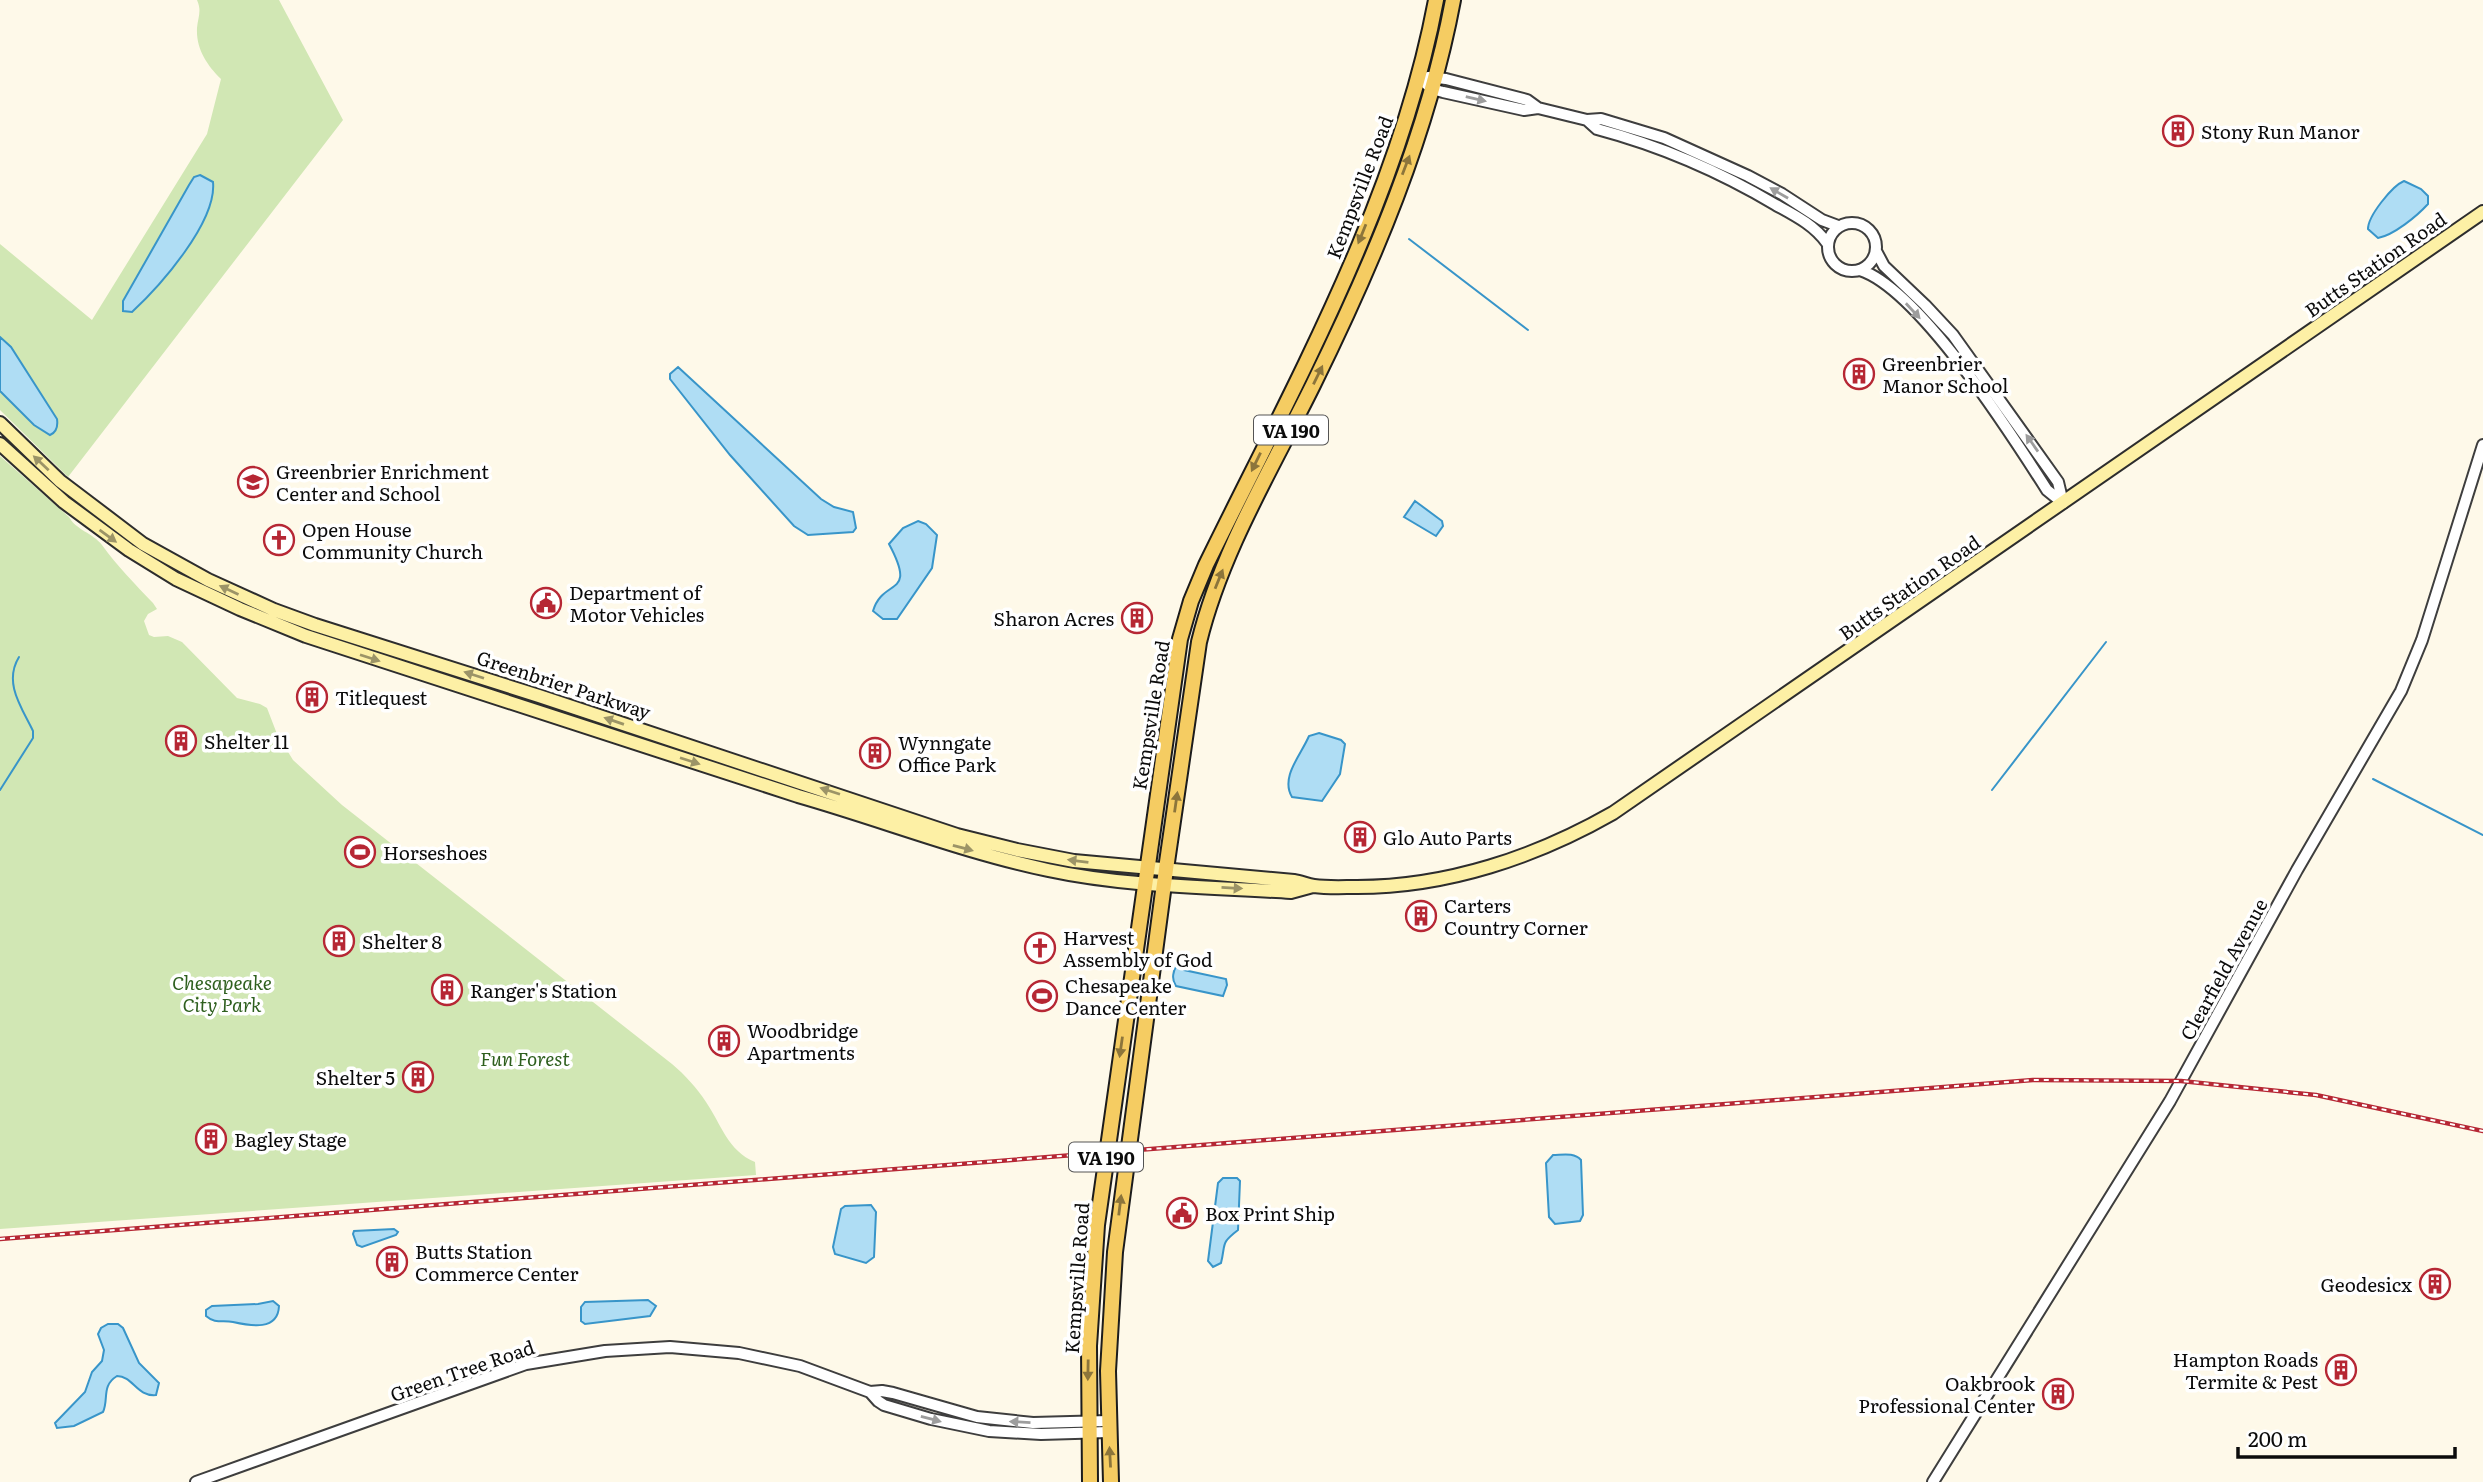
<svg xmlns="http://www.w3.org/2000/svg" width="2483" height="1482" font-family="Literata,serif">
<rect width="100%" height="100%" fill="#fef9e9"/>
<path fill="#d1e7b4" d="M 197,0 L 279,0 L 343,120 L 68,477 L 0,410 L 0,244 L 92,320 L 207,134 L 221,79 C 207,65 196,49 197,28 C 198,17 202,11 197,0 Z
M 0,456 L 69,517 C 76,530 93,533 102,545 C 117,566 135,584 153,603 L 157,609 L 148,614 L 144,621 L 149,635 L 154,637 L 168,636 L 182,642 L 237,698 L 260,704 L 267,708 L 277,734 L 293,760 L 342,805 L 672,1064 C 685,1075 697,1088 706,1102 C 721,1124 728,1151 755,1162 L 756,1175 L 0,1229 Z"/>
<path fill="#e2eec6" d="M 358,836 L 376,850 L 363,867 L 344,853 Z"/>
<path fill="#afddf4" stroke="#3895c9" stroke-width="2" d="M 200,175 L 213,182 C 217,222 160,286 132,312 L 123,311 L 123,301 L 189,185 L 194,177 Z
M 2404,181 L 2421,189 L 2428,196 L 2428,204 C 2417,216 2394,235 2378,238 L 2368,229 C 2368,216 2392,186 2404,181 Z
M 0,337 L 11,347 L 57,419 C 58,426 57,432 50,435 L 34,425 L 0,391 Z
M 678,367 L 821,499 L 834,507 L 853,512 L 856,528 L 853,532 L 808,535 L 794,526 L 730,455 L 670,379 L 670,374 Z
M 1415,501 L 1442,521 L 1443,526 L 1436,536 L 1404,517 Z
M 918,521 L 926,524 L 937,535 L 932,568 L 897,619 L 883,619 L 873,611 C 883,577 918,598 889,544 L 903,528 Z
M 1319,733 L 1341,740 L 1345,744 L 1340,774 L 1322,801 L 1292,797 C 1280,777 1301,755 1309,736 Z
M 1178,964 L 1184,970 L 1226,979 L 1227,985 L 1223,996 L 1176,986 C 1171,979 1173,970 1178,964 Z
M 1553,1155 C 1562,1155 1574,1152 1581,1160 L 1583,1215 L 1580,1221 L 1555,1224 L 1549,1217 L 1546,1163 Z
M 1223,1178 L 1237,1178 L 1240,1181 L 1238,1230 C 1220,1244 1226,1243 1221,1263 L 1213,1267 L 1208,1261 L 1218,1183 Z
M 871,1205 L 876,1212 L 874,1257 L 866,1263 L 835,1254 L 833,1247 L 841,1209 L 845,1206 Z
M 394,1229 L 398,1232 L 396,1235 L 362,1247 L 357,1245 L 353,1234 L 354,1231 Z
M 648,1300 L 656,1306 L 650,1316 L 585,1324 L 581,1321 L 581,1307 L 585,1302 Z
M 273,1301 L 279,1306 C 278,1331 251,1326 233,1322 C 223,1320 215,1324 206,1316 L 206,1310 L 212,1306 L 258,1304 Z
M 108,1324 L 118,1324 L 123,1328 L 139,1363 L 159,1383 L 156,1395 C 137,1397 133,1376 117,1376 C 101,1386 109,1399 103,1412 L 74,1426 L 57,1428 L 55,1423 L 85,1392 L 92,1372 L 102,1361 L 104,1350 L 98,1334 L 101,1328 Z"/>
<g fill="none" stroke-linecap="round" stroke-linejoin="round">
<path stroke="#3895c9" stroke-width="2" d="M 1409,239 L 1528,330
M 2373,779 L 2483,835
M 0,790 L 33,738 L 33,731 C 22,708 3,683 19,657
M 1992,790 L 2106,642"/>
<g stroke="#3e3e3e" stroke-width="14">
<path id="tertiary" d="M 1428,77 L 1446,79 L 1527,100 L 1538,108 L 1587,120 L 1601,119 L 1664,138 L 1748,176 L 1782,194 L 1822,220 L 1838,226
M 1426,84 L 1432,89 L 1443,92 L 1524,110 L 1538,108
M 1587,120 L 1597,129 C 1661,146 1719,171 1776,205 C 1796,216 1814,225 1827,243
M1828 247a24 24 0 1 1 48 0a24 24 0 1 1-48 0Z
M 1876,251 L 1884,266 L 1925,305 L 1953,335 L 2058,482 L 2063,503
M 1860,270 C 1919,289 2012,435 2047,490 L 2063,503
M 870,1392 L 878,1401 L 884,1405 L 931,1419 L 989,1431 L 1041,1434 L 1108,1432
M 196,1482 L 526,1364 L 605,1351 L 670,1347 L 739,1353 L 800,1366 L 870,1392 L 882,1391 L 893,1393 L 977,1417 L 1033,1423 L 1108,1421
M 1933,1482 L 2170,1101 L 2297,870 L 2401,691 L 2422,640 L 2483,445"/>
</g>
<g stroke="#2d2d2d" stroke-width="16">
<path id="secondary" d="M 0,423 L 60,481 L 143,544 L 208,580 L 274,610 L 315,625 L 539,696 L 957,835 L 1017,850 L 1074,861 L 1294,881 C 1301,882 1307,885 1314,886 C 1328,888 1344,887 1357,887 C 1447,887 1536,857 1613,813 L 2483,212
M 0,444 L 64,502 L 129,550 L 176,579 L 240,609 L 306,636 L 798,796 C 882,820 963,852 1048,870 C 1127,887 1211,887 1291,892 L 1313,886"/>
</g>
<g stroke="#1c1c1c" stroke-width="18">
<path id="primary" d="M 1090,1482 L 1089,1346 L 1097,1225 L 1180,639 L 1191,601 L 1206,565 C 1294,385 1399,199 1436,0
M 1111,1482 L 1108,1371 L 1115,1252 L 1166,869 L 1199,642 C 1221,552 1272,468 1313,385 C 1373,263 1428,134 1453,0"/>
</g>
<use href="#tertiary" stroke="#fff" stroke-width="10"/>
<use href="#secondary" stroke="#fdf0a5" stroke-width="12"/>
<use href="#primary" stroke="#f5cc62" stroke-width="14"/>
<g stroke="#b62734" stroke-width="4.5">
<path id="rail" d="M 0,1239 L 2033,1080 L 2181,1081 L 2316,1095 L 2483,1131"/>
</g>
<use href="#rail" stroke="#fff" stroke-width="2" stroke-dasharray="5" stroke-linecap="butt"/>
</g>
<defs><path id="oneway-solid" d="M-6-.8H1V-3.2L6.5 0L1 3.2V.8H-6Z" transform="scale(1.75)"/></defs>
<g fill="#9d9d9d">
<use href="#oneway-solid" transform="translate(1476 99) rotate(13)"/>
<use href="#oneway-solid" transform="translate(1779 193) rotate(-150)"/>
<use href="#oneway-solid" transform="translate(1913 311) rotate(47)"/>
<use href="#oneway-solid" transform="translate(2032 443) rotate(-125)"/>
<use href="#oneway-solid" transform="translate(931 1419) rotate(15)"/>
<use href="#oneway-solid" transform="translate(1020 1422) rotate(-177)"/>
</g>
<g fill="#8c753b">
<use href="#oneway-solid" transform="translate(1406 165) rotate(-69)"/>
<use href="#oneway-solid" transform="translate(1362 234) rotate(112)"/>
<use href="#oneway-solid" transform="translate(1318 375) rotate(-64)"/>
<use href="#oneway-solid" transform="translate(1256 462) rotate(116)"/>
<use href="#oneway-solid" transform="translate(1219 579) rotate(-68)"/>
<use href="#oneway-solid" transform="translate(1176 802) rotate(-82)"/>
<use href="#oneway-solid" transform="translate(1121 1047) rotate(98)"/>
<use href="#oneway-solid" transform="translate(1120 1205) rotate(-83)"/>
<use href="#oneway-solid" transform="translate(1088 1370) rotate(91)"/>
<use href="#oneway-solid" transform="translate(1110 1457) rotate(-93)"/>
</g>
<g fill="#9c9467">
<use href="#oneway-solid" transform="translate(41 463) rotate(-137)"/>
<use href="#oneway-solid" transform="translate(108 536) rotate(36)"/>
<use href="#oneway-solid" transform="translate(229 590) rotate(-155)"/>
<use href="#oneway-solid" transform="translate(370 658) rotate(18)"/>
<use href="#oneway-solid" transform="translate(474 675) rotate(-162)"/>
<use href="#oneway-solid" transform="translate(614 721) rotate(-161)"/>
<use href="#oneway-solid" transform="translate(690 761) rotate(18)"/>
<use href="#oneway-solid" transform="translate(830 791) rotate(-162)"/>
<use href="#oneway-solid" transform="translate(963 848) rotate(15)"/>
<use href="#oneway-solid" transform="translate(1078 861) rotate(-173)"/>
<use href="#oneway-solid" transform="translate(1232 888) rotate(3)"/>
</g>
<defs>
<g id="building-ring" transform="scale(1.575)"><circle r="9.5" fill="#fff" stroke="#b62734" stroke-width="1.5"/><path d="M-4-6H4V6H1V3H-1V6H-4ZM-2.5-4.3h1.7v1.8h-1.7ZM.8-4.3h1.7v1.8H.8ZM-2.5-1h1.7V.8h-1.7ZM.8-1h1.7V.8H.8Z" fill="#b62734"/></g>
<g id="school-ring" transform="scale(1.575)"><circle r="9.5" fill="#fff" stroke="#b62734" stroke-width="1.5"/><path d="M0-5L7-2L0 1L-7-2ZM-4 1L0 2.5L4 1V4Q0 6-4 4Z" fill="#b62734"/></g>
<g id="church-ring" transform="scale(1.575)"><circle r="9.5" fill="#fff" stroke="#b62734" stroke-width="1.5"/><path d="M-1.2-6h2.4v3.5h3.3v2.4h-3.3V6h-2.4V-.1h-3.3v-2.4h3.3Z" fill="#b62734"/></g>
<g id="civic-ring" transform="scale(1.575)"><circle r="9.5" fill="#fff" stroke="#b62734" stroke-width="1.5"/><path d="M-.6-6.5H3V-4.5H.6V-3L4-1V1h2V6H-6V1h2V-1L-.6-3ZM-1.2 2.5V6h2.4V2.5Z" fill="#b62734"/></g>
<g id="stadium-ring" transform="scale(1.575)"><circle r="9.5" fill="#fff" stroke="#b62734" stroke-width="1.5"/><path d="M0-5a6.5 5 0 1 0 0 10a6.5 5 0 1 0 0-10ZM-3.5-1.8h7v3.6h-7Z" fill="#b62734"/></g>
</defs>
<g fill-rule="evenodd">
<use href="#building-ring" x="2178" y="131"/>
<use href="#building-ring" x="1859" y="374"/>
<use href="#school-ring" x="253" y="482"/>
<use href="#church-ring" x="279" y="540"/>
<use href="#civic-ring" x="546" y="603"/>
<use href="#building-ring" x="1137" y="618"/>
<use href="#building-ring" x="312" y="697"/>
<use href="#building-ring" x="181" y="741"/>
<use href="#building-ring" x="875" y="753"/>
<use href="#building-ring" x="1360" y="837"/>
<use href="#stadium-ring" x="360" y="852"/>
<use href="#building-ring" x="1421" y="916"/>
<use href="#building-ring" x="339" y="941"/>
<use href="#church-ring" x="1040" y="948"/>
<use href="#building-ring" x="447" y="990"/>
<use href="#stadium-ring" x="1042" y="996"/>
<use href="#building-ring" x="724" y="1041"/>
<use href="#building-ring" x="418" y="1077"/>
<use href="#building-ring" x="211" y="1139"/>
<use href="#civic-ring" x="1182" y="1213"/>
<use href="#building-ring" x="392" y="1262"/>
<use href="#building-ring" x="2435" y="1284"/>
<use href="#building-ring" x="2341" y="1370"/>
<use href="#building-ring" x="2058" y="1394"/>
</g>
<g text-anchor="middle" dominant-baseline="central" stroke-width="7" stroke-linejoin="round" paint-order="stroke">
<g fill="#fff" stroke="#545454" stroke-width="2">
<rect x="1254" y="415.5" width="74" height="29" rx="5"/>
<rect x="1069" y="1142.5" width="74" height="29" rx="5"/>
</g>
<g font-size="18" font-weight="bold" fill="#0b0b0b">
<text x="1291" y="430">VA 190</text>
<text x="1106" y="1157">VA 190</text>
</g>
<g font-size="19" fill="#0b0b0b" stroke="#fff" text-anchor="start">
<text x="2201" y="131">Stony Run Manor</text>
<text x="1882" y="363">Greenbrier<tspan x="1882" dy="22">Manor School</tspan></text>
<text x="276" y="471">Greenbrier Enrichment<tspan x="276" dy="22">Center and School</tspan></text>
<text x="302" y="529">Open House<tspan x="302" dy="22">Community Church</tspan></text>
<text x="569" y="592">Department of<tspan x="569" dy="22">Motor Vehicles</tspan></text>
<text x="1114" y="618" text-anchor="end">Sharon Acres</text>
<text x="335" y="697">Titlequest</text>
<text x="204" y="741">Shelter 11</text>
<text x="898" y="742">Wynngate<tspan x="898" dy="22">Office Park</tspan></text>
<text x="1383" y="837">Glo Auto Parts</text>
<text x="383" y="852">Horseshoes</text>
<text x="1444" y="905">Carters<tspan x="1444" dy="22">Country Corner</tspan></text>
<text x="1063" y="937">Harvest<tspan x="1063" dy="22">Assembly of God</tspan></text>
<text x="362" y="941">Shelter 8</text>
<text x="1065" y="985">Chesapeake<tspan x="1065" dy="22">Dance Center</tspan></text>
<text x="470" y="990">Ranger's Station</text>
<text x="747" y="1030">Woodbridge<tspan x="747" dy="22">Apartments</tspan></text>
<text x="395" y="1077" text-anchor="end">Shelter 5</text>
<text x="234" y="1139">Bagley Stage</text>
<text x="1205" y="1213">Box Print Ship</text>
<text x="415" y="1251">Butts Station<tspan x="415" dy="22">Commerce Center</tspan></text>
<text x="2412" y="1284" text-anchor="end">Geodesicx</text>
<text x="2318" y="1359" text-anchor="end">Hampton Roads<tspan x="2318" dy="22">Termite &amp; Pest</tspan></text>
<text x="2035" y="1383" text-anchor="end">Oakbrook<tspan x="2035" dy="22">Professional Center</tspan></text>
</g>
<g font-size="19" fill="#0b0b0b" stroke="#fff">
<text transform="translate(1359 187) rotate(-69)">Kempsville Road</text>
<text transform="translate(2375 264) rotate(-35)">Butts Station Road</text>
<text transform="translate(1909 587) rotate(-35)">Butts Station Road</text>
<text transform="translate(564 684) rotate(18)">Greenbrier Parkway</text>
<text transform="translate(1150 715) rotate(-81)">Kempsville Road</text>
<text transform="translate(2223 969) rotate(-61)">Clearfield Avenue</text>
<text transform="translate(1076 1278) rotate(-86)">Kempsville Road</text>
<text transform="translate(462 1370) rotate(-19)">Green Tree Road</text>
</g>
<g font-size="19" font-style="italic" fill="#2e5f1e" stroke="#fff">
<text x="222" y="982">Chesapeake<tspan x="222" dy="22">City Park</tspan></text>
<text x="525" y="1058">Fun Forest</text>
</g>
</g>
<path d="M2238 1447v10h217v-10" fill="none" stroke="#0b0b0b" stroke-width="3.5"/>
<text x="2248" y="1447" font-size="21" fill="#0b0b0b" stroke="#ffffff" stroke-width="5" paint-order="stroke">200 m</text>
</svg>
